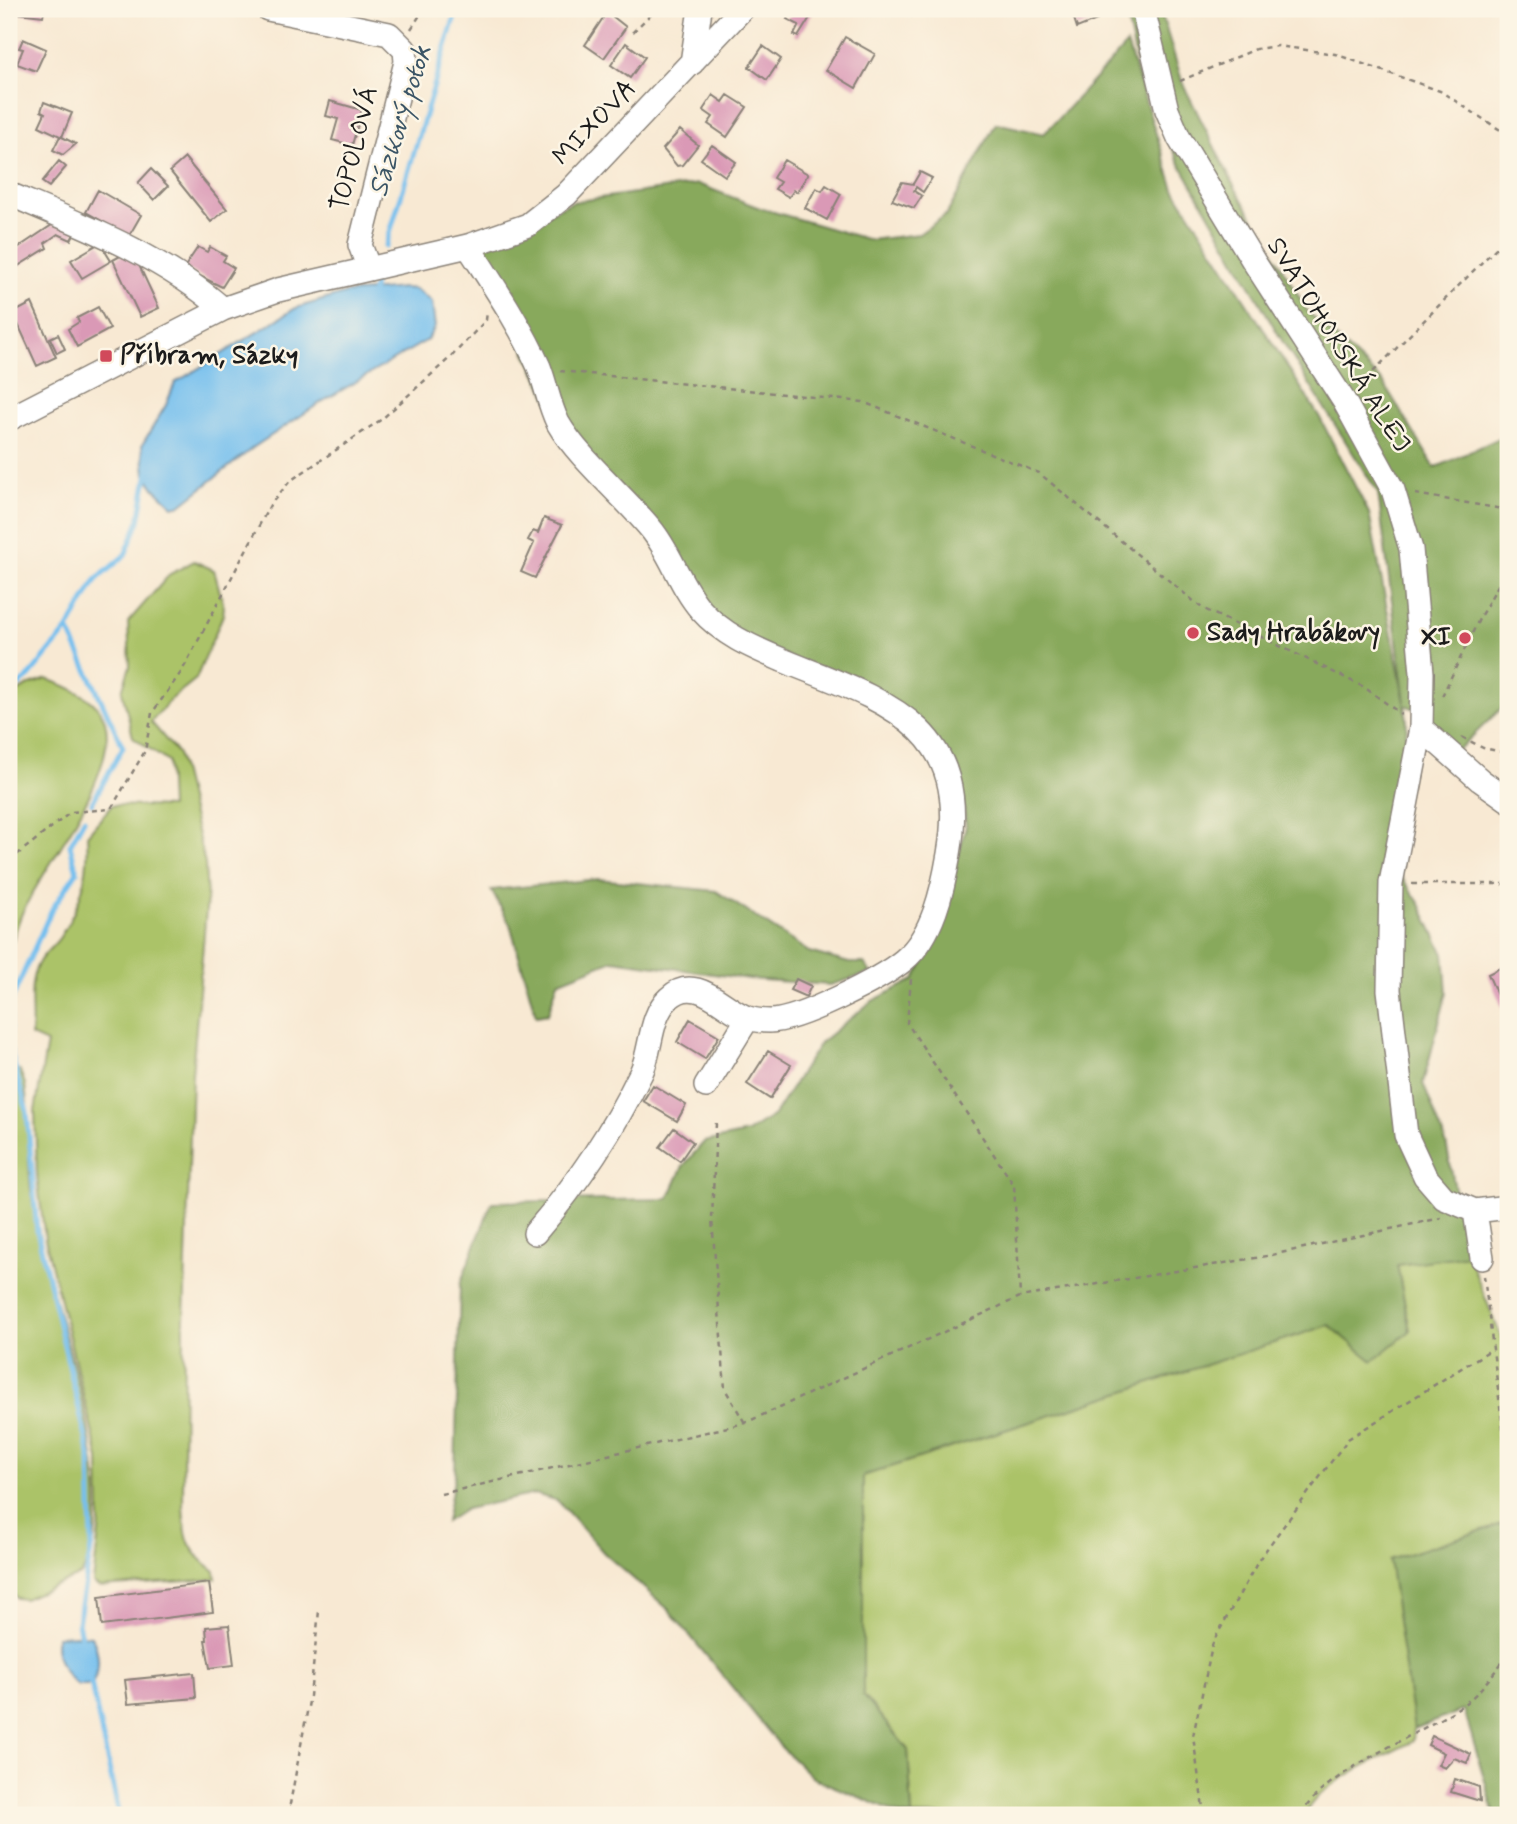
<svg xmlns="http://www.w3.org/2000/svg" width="1517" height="1824" font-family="Mynerve,sans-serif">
<rect width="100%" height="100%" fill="#fcf5e5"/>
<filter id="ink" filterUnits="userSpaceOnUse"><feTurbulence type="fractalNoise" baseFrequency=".0143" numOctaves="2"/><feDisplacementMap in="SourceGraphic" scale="14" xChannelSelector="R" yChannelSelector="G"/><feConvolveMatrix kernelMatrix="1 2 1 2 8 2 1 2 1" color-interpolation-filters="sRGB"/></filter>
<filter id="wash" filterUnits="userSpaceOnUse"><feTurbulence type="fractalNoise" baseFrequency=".00686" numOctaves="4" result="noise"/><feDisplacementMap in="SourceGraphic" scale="28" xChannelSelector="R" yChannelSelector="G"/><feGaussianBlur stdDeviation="1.57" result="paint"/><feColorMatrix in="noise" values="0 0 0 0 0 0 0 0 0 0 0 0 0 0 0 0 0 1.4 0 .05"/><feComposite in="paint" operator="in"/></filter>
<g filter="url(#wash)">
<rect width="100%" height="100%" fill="#f8e9d3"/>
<path fill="#abc368" stroke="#647042" stroke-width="2" d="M 194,561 L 214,570 L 224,607 L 223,615 L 196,679 L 170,700 L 151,722 L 178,754 L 205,864 L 207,898 L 192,1074 L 184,1321 L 183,1506 C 185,1539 188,1552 215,1571 L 216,1579 L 99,1587 L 93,1583 L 100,1522 L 99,1459 L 45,1239 L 37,1176 L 35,1111 L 47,1043 L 31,1036 C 34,1011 26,985 39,962 C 44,953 54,946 60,937 C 81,905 90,873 87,835 L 112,805 L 170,807 L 168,762 L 133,737 L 122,691 L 130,666 L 128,622 L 170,574 Z
M 47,679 C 65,685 90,695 101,712 C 130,760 43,867 23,911 C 17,924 13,939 9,952 L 9,697 L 27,686 Z
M 13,1069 L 20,1071 L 25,1084 C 29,1116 28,1148 30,1180 C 31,1199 36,1219 40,1238 C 55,1322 129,1499 81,1575 L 24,1599 L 17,1598 L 9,1591 L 9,1070 Z
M 1468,1255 L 1508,1354 L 1508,1522 L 1390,1560 L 1414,1729 L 1413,1741 C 1382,1758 1318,1782 1305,1815 L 912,1815 L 908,1750 L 863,1695 L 862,1476 L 1329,1325 L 1410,1330 L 1397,1265 Z"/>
<path fill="#88a95c" stroke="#52623c" stroke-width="2" d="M 1125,9 L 1160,9 L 1183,84 L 1233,184 L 1308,312 L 1383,382 L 1435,468 L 1508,434 L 1508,702 L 1457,751 L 1425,713 L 1405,705 L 1407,719 L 1400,875 L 1420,904 L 1444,954 L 1447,992 L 1423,1083 L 1446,1143 L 1468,1255 L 1397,1265 L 1410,1331 L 1373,1361 L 1329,1325 L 863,1476 L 863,1695 L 908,1750 L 912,1815 L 902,1815 L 813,1778 L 782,1748 L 669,1610 L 604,1553 L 558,1501 L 535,1494 L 466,1509 L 446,1522 L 455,1474 L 460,1284 L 492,1202 L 668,1199 L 683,1166 L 704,1142 L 747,1133 L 774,1115 L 820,1043 L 872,1001 L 914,980 L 938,933 L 966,826 L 960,776 L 913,715 L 717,623 L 560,424 L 476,247 L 572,202 L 698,184 L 760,208 L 870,240 L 919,234 L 947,214 L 996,123 L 1044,134 L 1127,44 L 1174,189 L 1319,416 L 1369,513 L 1405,703 L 1378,493 L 1281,339 L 1180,164 L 1141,82 Z
M 598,879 L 716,891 L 809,952 L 849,963 L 864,963 L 871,973 L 830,985 L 749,979 L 613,960 L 558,982 L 548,1014 L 536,1016 L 510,924 L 491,890 Z
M 1508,1522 L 1508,1815 L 1495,1815 L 1464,1710 L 1414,1729 L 1389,1560 Z"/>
<path fill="#75bfee" stroke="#486e85" stroke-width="2" d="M 403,288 L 415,289 L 432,302 L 435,327 L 427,340 L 320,403 L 254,447 L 179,506 L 173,506 L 154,488 L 145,474 L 142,445 L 166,405 L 175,383 L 296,308 L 346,293 Z
M 81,1635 L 91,1636 C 100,1652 101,1670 91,1685 L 77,1685 C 63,1673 53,1655 57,1636 Z"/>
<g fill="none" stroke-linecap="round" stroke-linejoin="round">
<path stroke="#75bfee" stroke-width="5" d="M 386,246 L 457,9
M 372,296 L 374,284
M 68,629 L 123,747 L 92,803
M 9,692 L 27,679 L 68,629 L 96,580 L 125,555 L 139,521 L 148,471
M 9,1044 L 10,1003 L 52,909 L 77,872 L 70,845 L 84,819
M 9,1046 L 27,1112 L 37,1231 L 90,1455 L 92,1542 L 78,1623 L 82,1641
M 9,1534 L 14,1551
M 90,1678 L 119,1815"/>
</g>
<g id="blocks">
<path fill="#da99b6" d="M 9,9 L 45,9 L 43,16 L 9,12 Z
M 793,9 L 814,11 L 798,37 L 794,35 L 799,25 L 787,19 Z
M 1071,9 L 1093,9 L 1097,20 L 1077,28 Z
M 607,12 L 626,27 L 604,58 L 585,45 Z
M 845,37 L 875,54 L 856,88 L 826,70 Z
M 23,39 L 46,49 L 36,71 L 17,64 L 23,49 L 19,48 Z
M 626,43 L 645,57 L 630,78 L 611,65 Z
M 763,46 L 781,59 L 767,80 L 749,67 Z
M 713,95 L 723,102 L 728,95 L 747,107 L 727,137 L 708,124 L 713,117 L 703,110 Z
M 330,101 L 362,110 L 352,145 L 332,140 L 338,119 L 326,116 Z
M 44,102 L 72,113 L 62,137 L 39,126 L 45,113 L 41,111 Z
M 680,130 L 698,145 L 682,165 L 677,166 L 663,149 Z
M 60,136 L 76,144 L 63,155 L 53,150 Z
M 712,145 L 736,162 L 725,176 L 701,159 Z
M 185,158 L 227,209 L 211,222 L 170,171 Z
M 784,160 L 808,174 L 797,192 L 794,190 L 789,197 L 775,189 L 780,182 L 773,178 Z
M 59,161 L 66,167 L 49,187 L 42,182 Z
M 151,169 L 168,186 L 154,200 L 138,183 Z
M 920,172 L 932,178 L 923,192 L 916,187 L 914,191 L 922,196 L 914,208 L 892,200 L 902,182 L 913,184 Z
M 826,185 L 841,194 L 827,220 L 805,208 L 816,188 L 822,191 Z
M 98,190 L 141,215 L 129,236 L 86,212 Z
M 58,221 L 76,230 L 71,240 L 58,234 L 45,243 L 47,248 L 18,266 L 10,253 Z
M 100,243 L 111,261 L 82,278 L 71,260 Z
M 198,247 L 207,252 L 210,247 L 226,256 L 223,261 L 234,268 L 222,287 L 184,268 Z
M 124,254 L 137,261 L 159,308 L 140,317 L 113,260 Z
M 32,303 L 56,357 L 37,366 L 13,313 Z
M 98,307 L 110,329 L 77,347 L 68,329 L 79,322 L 77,318 Z
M 58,334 L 65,349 L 57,353 L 50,338 Z
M 544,518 L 562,525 L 535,578 L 521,572 L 534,543 L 528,540 L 533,531 L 538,533 Z
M 1508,964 L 1508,1021 L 1488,974 Z
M 796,979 L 811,986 L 806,997 L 790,990 Z
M 690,1019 L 719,1036 L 705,1059 L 677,1042 Z
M 768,1051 L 791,1065 L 770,1099 L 747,1084 Z
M 653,1085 L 686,1105 L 677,1121 L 643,1101 Z
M 674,1128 L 693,1142 L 680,1161 L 660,1147 Z
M 209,1583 L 213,1612 L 102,1626 L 99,1597 Z
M 229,1625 L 234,1665 L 210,1668 L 205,1640 L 207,1640 L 206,1627 Z
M 194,1673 L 196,1698 L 128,1704 L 125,1680 Z
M 1432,1736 L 1471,1754 L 1467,1763 L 1454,1758 L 1445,1768 L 1438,1765 L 1444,1753 L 1428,1745 Z
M 1455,1779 L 1479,1787 L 1480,1801 L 1451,1792 Z"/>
</g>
</g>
<g filter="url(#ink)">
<use href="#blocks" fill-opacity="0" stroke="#8a8278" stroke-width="2"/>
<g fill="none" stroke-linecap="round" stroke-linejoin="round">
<g stroke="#8a8278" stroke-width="26">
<path id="minor" d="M 268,9 L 389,34 L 405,50 L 406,62 L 360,245 L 369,269
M 1143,9 L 1167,110 L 1179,138 L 1254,262 L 1344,401 L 1393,490 L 1411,549 L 1422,673 L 1421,728 L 1391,883 L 1389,990 L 1406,1135 L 1425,1176 L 1444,1198 L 1475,1211 L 1508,1207
M 692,63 L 700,9
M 9,194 C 82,225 163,256 223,309
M 468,246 C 493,285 520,324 539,367 C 546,385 549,405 558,423 C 578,458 624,496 651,529 C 671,553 680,586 701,610 C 723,635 752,647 782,660 C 881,700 972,723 949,854 C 943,889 933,936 904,960 C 881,979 798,1021 770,1021 C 764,1021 754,1020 748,1018 C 724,1010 696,972 669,998 C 649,1016 652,1050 641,1073 C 613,1131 577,1184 535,1233
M 9,419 L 223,309 L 278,290 L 468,246 L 528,225 L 566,195 L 742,9
M 1421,728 L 1480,780 L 1508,800
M 706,1086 L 748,1018
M 1475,1211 L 1482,1258"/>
</g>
<path stroke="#8a8278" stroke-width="2.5" stroke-dasharray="5 5" stroke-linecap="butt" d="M 411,29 L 424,9
M 633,32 L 656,9
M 1180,81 L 1256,49 L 1278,46 L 1335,54 L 1440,91 L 1508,135
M 560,371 L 863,402 L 1039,473 L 1202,608 L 1364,687 L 1401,714
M 1359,386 L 1508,236
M 1415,494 L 1508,510
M 1442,696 L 1481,615 L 1508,568
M 1462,737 L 1483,748 L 1508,753
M 9,861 L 71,812 L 111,809 L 145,751 L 152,713 L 182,671 L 270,505 L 290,481 L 382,419 L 453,355 L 486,320 L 487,312
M 1412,884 L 1508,884
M 911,979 L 907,1023 L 1014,1185 L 1020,1296
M 716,1123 L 712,1219 L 725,1389 L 745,1423
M 1484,1276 L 1508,1471
M 441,1494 L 745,1423 L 1020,1297 L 1267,1256 L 1441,1218
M 288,1815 L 310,1696 L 319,1611
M 1204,1815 L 1193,1736 L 1213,1642 L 1260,1558 L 1348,1439 L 1492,1349
M 1301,1815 C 1324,1771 1419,1736 1464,1704 C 1481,1692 1494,1671 1508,1656"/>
<use href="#minor" stroke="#fff" stroke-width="23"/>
</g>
</g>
<g fill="#d1495b" stroke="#fcf5e5" stroke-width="2.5">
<rect x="99" y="349" width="14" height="14" rx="3.5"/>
<circle cx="1193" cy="633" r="7"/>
<circle cx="1465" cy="638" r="7"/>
</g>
<g text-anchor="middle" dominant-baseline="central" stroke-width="5" stroke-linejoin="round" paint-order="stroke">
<g font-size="26" fill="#1c1c1c" stroke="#fcf5e5">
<text transform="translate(595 123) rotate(-46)">MIXOVA</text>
<text transform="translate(355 149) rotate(-76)">TOPOLOVÁ</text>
<text transform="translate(1338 345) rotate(58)">SVATOHORSKÁ ALEJ</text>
</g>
<g font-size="26" font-weight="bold" fill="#1c1c1c" stroke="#fcf5e5" text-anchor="start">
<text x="120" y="356">Příbram, Sázky</text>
<text x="1207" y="633">Sady Hrabákovy</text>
<text x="1451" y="638" text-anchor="end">XI</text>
</g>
<g font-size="28" font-style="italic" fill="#3b5566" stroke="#fcf5e5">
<text transform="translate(401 121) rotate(-73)">Sázkový potok</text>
</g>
</g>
<rect width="1517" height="1824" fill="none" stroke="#fcf5e5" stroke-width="35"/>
</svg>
